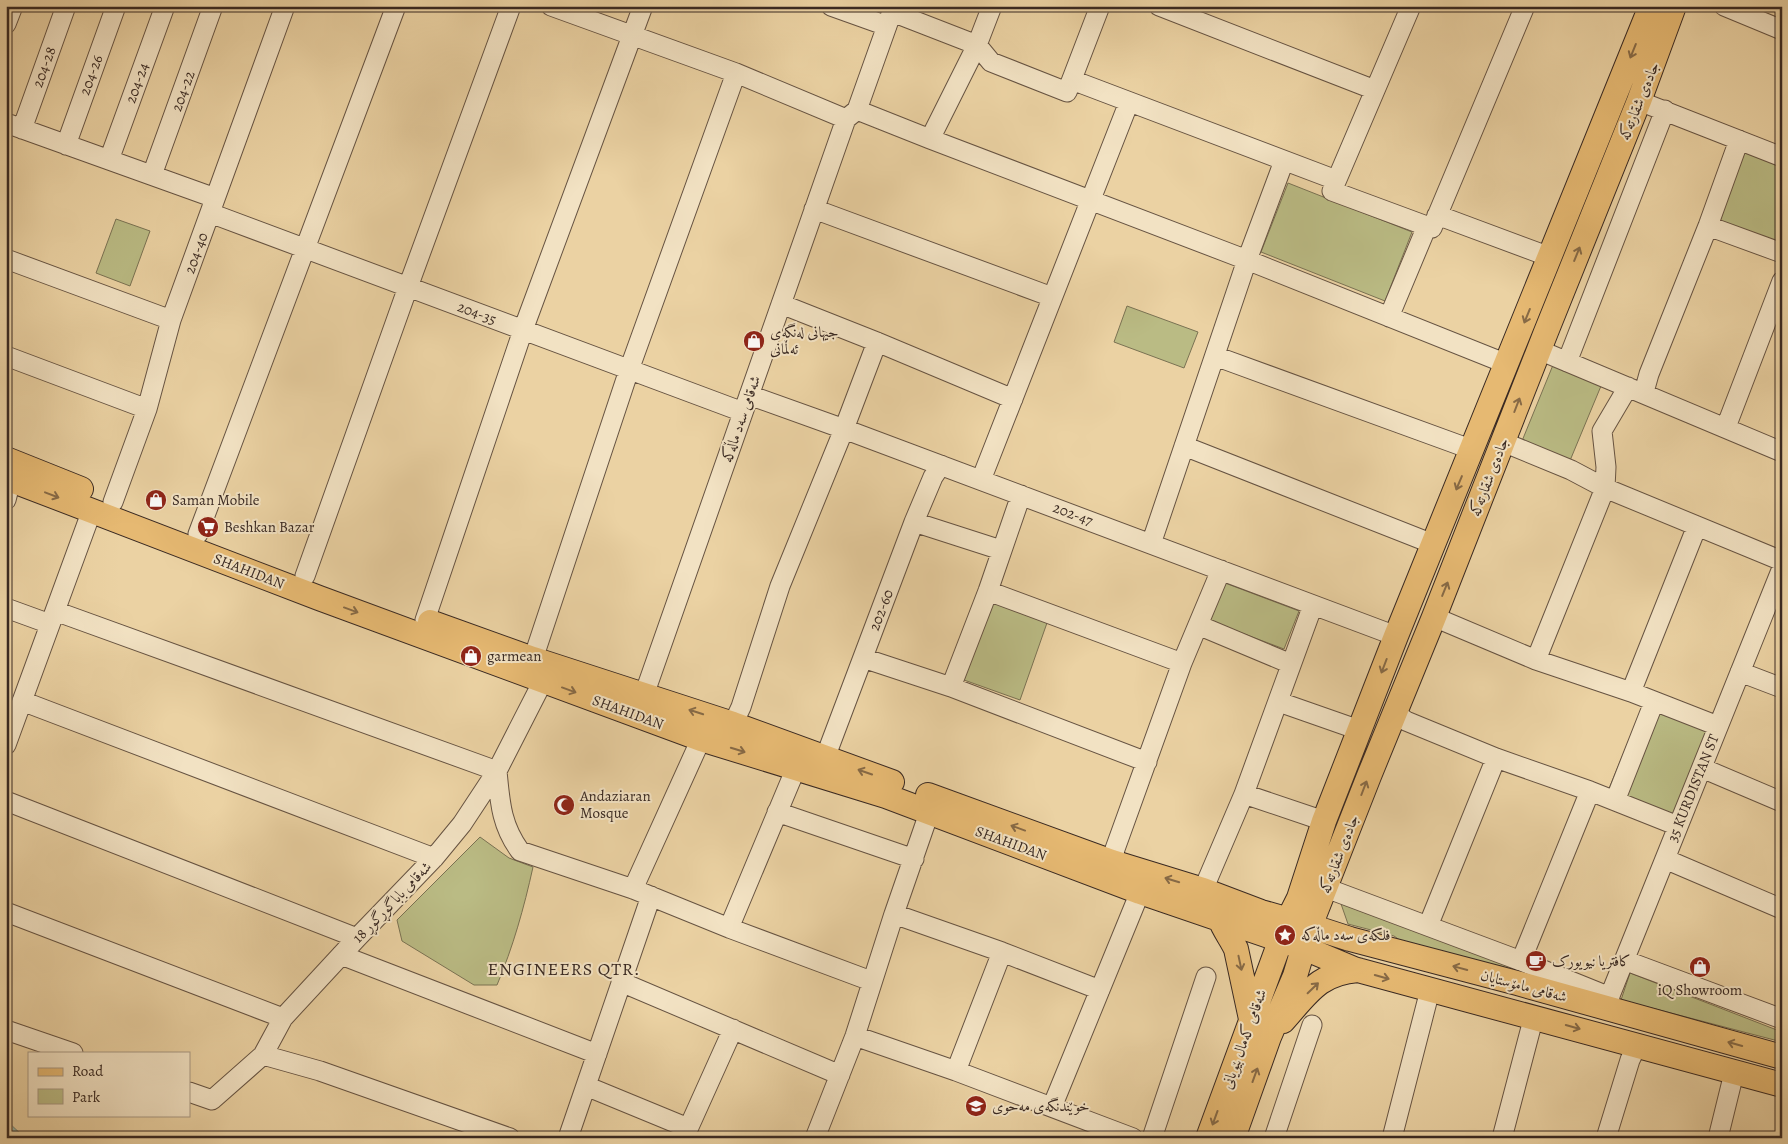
<svg xmlns="http://www.w3.org/2000/svg" width="1788" height="1144" font-family="Alegreya,Amiri,serif">
<rect width="100%" height="100%" fill="#ebd2a3"/>
<filter id="stains"><feTurbulence type="fractalNoise" baseFrequency=".004" numOctaves="4"/><feColorMatrix values="0 0 0 0 .2 0 0 0 0 .09 0 0 0 0 .02 0 0 0 .5 -.17"/></filter>
<radialGradient id="worn" r=".72"><stop offset=".6" stop-color="#630" stop-opacity="0"/><stop offset="1" stop-color="#630" stop-opacity=".3"/></radialGradient>
<path fill="#babb84" stroke="#7a7253" d="M 1743,151 L 1782,166 L 1782,246 L 1715,219 Z
M 1288,183 L 1412,232 L 1385,301 L 1261,252 Z
M 116,219 L 150,231 L 130,286 L 96,273 Z
M 1127,306 L 1198,332 L 1184,368 L 1114,342 Z
M 1553,365 L 1601,386 L 1569,463 L 1522,441 Z
M 1225,583 L 1299,611 L 1284,649 L 1210,621 Z
M 992,600 L 1048,620 L 1020,700 L 964,680 Z
M 1643,706 L 1708,732 L 1674,817 L 1608,791 Z
M 480,837 L 509,858 L 533,867 C 524,908 513,947 497,985 L 474,985 L 402,941 L 397,920 Z
M 1340,901 L 1531,974 L 1411,948 L 1394,936 L 1348,924 Z
M 1630,973 L 1782,1032 L 1782,1042 L 1621,1000 Z"/>
<path fill="#98b8a7" stroke="#727f72" d="M 6,1120 L 25,1138 L 6,1138 Z"/>
<g fill="none" stroke-linecap="round" stroke-linejoin="round">
<g stroke="#665342" stroke-width="21">
<path id="minor" d="M 551,6 L 736,73 L 846,119
M 831,6 L 887,26
M 1159,6 L 1375,90
M 1411,6 L 1332,191 L 1432,228 L 1525,6
M 1724,6 L 1782,30
M 892,12 L 977,45 L 991,62 L 1067,92 L 1100,6
M 6,24 L 13,6
M 1072,80 L 1336,180
M 1639,101 L 1782,157
M 857,110 L 930,139 L 1247,260 L 1507,364
M 6,123 L 215,198
M 22,129 L 66,6
M 930,139 L 977,45 L 992,6
M 66,145 L 116,6
M 109,160 L 165,6
M 152,175 L 213,6
M 814,209 L 1052,297
M 210,213 L 743,412
M 1437,215 L 1550,257
M 1708,226 L 1782,253
M 6,259 L 171,320
M 781,304 L 877,342 L 1013,399
M 1389,317 L 1427,226
M 1539,350 L 1782,452
M 6,356 L 147,409
M 1215,356 L 1473,450
M 1567,362 L 1665,110
M 1644,392 L 1649,374 L 1708,226 L 1739,140
M 749,395 L 844,429 L 1396,636
M 1726,427 L 1782,281
M 1503,442 L 1571,470 L 1605,488 L 1782,561
M 1184,446 L 1433,544
M 981,480 L 1129,102
M 6,500 L 11,480
M 113,502 L 147,409 L 171,320 L 285,6
M 914,522 L 1001,550
M 198,534 L 396,6
M 1151,544 L 1247,260 L 1284,161
M 305,576 L 408,287 L 511,6
M 988,591 L 1182,663
M 6,608 L 50,624
M 55,611 L 497,771 C 500,802 501,825 520,851 L 633,889 L 729,928 L 871,981
M 1434,617 L 1536,660 L 1631,692 L 1718,726
M 425,620 L 523,330 L 643,6
M 1198,625 L 1291,664
M 863,658 L 951,687 L 1147,762
M 533,659 L 629,370 L 736,73
M 1536,660 L 1605,488 L 1606,467 L 1602,431 L 1628,387
M 1740,672 L 1782,688
M 951,687 L 988,591 L 1021,495
M 1631,692 L 1697,526
M 644,695 L 846,119 L 857,110 L 894,6
M 22,701 L 434,858
M 1279,702 L 1359,730
M 1395,713 L 1406,721 L 1496,758 L 1590,791 L 1678,826
M 733,724 L 741,707 L 780,586 L 844,429 L 877,342
M 6,745 L 92,510
M 825,758 L 914,522 L 933,477 L 941,465
M 1702,768 L 1782,802
M 1244,794 L 1324,821
M 6,801 L 357,938
M 1615,801 L 1654,702
M 777,812 L 914,859
M 1665,859 L 1782,909
M 1112,862 L 1115,849 L 1182,663 L 1221,570
M 1326,888 L 1521,961 L 1610,997
M 633,889 L 701,739
M 1203,890 L 1244,794 L 1313,605
M 6,912 L 283,1018
M 894,914 L 1002,952 L 1100,990
M 1428,926 L 1496,758
M 729,928 L 796,768
M 341,955 L 597,1054
M 1624,960 L 1782,1019
M 1521,961 L 1590,791
M 621,982 L 840,1075
M 1605,1008 L 1782,568
M 6,1030 L 73,1053
M 855,1036 L 956,1071 L 1133,1138
M 263,1055 L 320,1071 L 510,1138
M 956,1071 L 1002,952
M 586,1086 L 688,1128
M 189,1092 L 212,1100 L 263,1055 L 283,1018 L 357,938 L 434,858 L 462,824 L 497,771 L 543,681
M 1052,1107 L 1140,892
M 568,1138 L 651,896
M 684,1138 L 733,1029
M 815,1138 L 855,1036 L 894,914 L 929,813
M 1152,1138 L 1206,977
M 1274,1138 L 1312,1025
M 1392,1138 L 1430,990
M 1502,1138 L 1534,1016
M 1606,1138 L 1630,1060 L 1637,1045
M 1718,1138 L 1734,1073"/>
</g>
<g stroke="#392922" stroke-width="26">
<path id="major" d="M 6,459 L 81,489
M 6,478 L 319,598 L 701,739 L 886,796 L 1140,892 L 1304,948 L 1354,969 L 1782,1085
M 430,622 L 533,659 L 733,724 L 892,782
M 928,795 L 1112,862 L 1203,890 L 1261,912 L 1310,926 L 1350,939 L 1517,983 L 1782,1057
M 1220,919 C 1224,930 1231,938 1236,949 L 1251,1019
M 1283,1021 C 1308,993 1319,973 1358,970
M 1208,1138 L 1288,920 L 1299,898 L 1324,821 L 1396,636 L 1651,6
M 1233,1138 L 1269,1037 L 1295,976 L 1310,926 L 1369,776 L 1434,617 L 1546,332 L 1639,101 L 1674,6"/>
</g>
<use href="#minor" stroke="#f2e2c3" stroke-width="19"/>
<use href="#major" stroke="#e6b972" stroke-width="24"/>
</g>
<defs><path id="oneway-shaft" d="M-6 0H5M1.5-3L5.5 0L1.5 3" fill="none" stroke-width="1.6" stroke-linecap="round" stroke-linejoin="round" transform="scale(1.25)"/></defs>
<g stroke="#876a46">
<use href="#oneway-shaft" transform="translate(1633 51) rotate(112)"/>
<use href="#oneway-shaft" transform="translate(1577 254) rotate(-68)"/>
<use href="#oneway-shaft" transform="translate(1527 316) rotate(112)"/>
<use href="#oneway-shaft" transform="translate(1517 405) rotate(-69)"/>
<use href="#oneway-shaft" transform="translate(1459 483) rotate(113)"/>
<use href="#oneway-shaft" transform="translate(52 495) rotate(21)"/>
<use href="#oneway-shaft" transform="translate(1445 589) rotate(-68)"/>
<use href="#oneway-shaft" transform="translate(351 610) rotate(20)"/>
<use href="#oneway-shaft" transform="translate(1384 666) rotate(111)"/>
<use href="#oneway-shaft" transform="translate(569 690) rotate(20)"/>
<use href="#oneway-shaft" transform="translate(696 712) rotate(-162)"/>
<use href="#oneway-shaft" transform="translate(738 750) rotate(17)"/>
<use href="#oneway-shaft" transform="translate(865 772) rotate(-161)"/>
<use href="#oneway-shaft" transform="translate(1364 788) rotate(-69)"/>
<use href="#oneway-shaft" transform="translate(1018 828) rotate(-160)"/>
<use href="#oneway-shaft" transform="translate(1172 880) rotate(-163)"/>
<use href="#oneway-shaft" transform="translate(1240 963) rotate(78)"/>
<use href="#oneway-shaft" transform="translate(1460 968) rotate(-165)"/>
<use href="#oneway-shaft" transform="translate(1382 977) rotate(16)"/>
<use href="#oneway-shaft" transform="translate(1313 988) rotate(-44)"/>
<use href="#oneway-shaft" transform="translate(1573 1027) rotate(16)"/>
<use href="#oneway-shaft" transform="translate(1735 1044) rotate(-164)"/>
<use href="#oneway-shaft" transform="translate(1255 1075) rotate(-70)"/>
<use href="#oneway-shaft" transform="translate(1215 1118) rotate(110)"/>
</g>
<defs>
<g id="shop-disc" transform="scale(1.125)"><circle r="9.5" fill="#8f2418" stroke="#f2e2c3"/><path d="M-5-2.5h2.3a2.7 3.5 0 0 1 5.4 0H5L5.5 6h-11ZM-1.5-2.5h3a1.5 2.3 0 0 0-3 0Z" fill="#fff"/></g>
<g id="supermarket-disc" transform="scale(1.125)"><circle r="9.5" fill="#8f2418" stroke="#f2e2c3"/><path d="M-6-5.5h2.5l.6 2H6L4.5 2H-2.5L-4.4-4H-6ZM-1.5 3.2a1.3 1.3 0 1 0 .1 0ZM3 3.2a1.3 1.3 0 1 0 .1 0Z" fill="#fff"/></g>
<g id="mosque-disc" transform="scale(1.125)"><circle r="9.5" fill="#8f2418" stroke="#f2e2c3"/><path d="M3.5-4.9A6 6 0 1 0 3.5 4.9A5 5 0 1 1 3.5-4.9Z" fill="#fff"/></g>
<g id="sight-disc" transform="scale(1.125)"><circle r="9.5" fill="#8f2418" stroke="#f2e2c3"/><path d="M0-6L1.8-2.2L6-1.7L2.9 1.2L3.7 5.4L0 3.3L-3.7 5.4L-2.9 1.2L-6-1.7L-1.8-2.2Z" fill="#fff"/></g>
<g id="cafe-disc" transform="scale(1.125)"><circle r="9.5" fill="#8f2418" stroke="#f2e2c3"/><path d="M-5.5-4.5H6V0H3Q3 3.5 0 3.5H-2.5Q-5.5 3.5-5.5 0ZM3-3.2v2h1.7v-2ZM-6 4.5H4V6H-6Z" fill="#fff"/></g>
<g id="school-disc" transform="scale(1.125)"><circle r="9.5" fill="#8f2418" stroke="#f2e2c3"/><path d="M0-5L7-2L0 1L-7-2ZM-4 1L0 2.5L4 1V4Q0 6-4 4Z" fill="#fff"/></g>
</defs>
<g fill-rule="evenodd">
<use href="#shop-disc" x="754" y="341"/>
<use href="#shop-disc" x="156" y="500"/>
<use href="#supermarket-disc" x="208" y="527"/>
<use href="#shop-disc" x="471" y="656"/>
<use href="#mosque-disc" x="564" y="805"/>
<use href="#sight-disc" x="1285" y="935"/>
<use href="#cafe-disc" x="1536" y="961"/>
<use href="#shop-disc" x="1700" y="967"/>
<use href="#school-disc" x="976" y="1106"/>
</g>
<g text-anchor="middle" dominant-baseline="central" stroke-width="4" stroke-linejoin="round" paint-order="stroke">
<g font-size="15" fill="#392922" stroke="#f2e2c3">
<text transform="translate(44 67) rotate(-70)">204-28</text>
<text transform="translate(91 75) rotate(-70)">204-26</text>
<text transform="translate(137 83) rotate(-70)">204-24</text>
<text transform="translate(183 91) rotate(-70)">204-22</text>
<text transform="translate(1639 101) rotate(-68)">جادەی شقارتەکە</text>
<text transform="translate(196 253) rotate(-70)">204-40</text>
<text transform="translate(477 313) rotate(21)">204-35</text>
<text transform="translate(741 419) rotate(-71)">شەقامی سەد ماڵەکە</text>
<text transform="translate(1489 477) rotate(-69)">جادەی شقارتەکە</text>
<text transform="translate(1073 514) rotate(21)">202-47</text>
<text transform="translate(249 571) rotate(21)">SHAHIDAN</text>
<text transform="translate(881 610) rotate(-69)">202-60</text>
<text transform="translate(628 712) rotate(20)">SHAHIDAN</text>
<text transform="translate(1693 788) rotate(-68)">35 KURDISTAN ST</text>
<text transform="translate(1011 843) rotate(20)">SHAHIDAN</text>
<text transform="translate(1339 854) rotate(-69)">جادەی شقارتەکە</text>
<text transform="translate(392 902) rotate(-46)">شەقامی باباگوڕگوڕ 18</text>
<text transform="translate(1524 986) rotate(15)">شەقامی مامۆستایان</text>
<text transform="translate(1244 1039) rotate(-70)">شەقامی کەمال بێویانی</text>
</g>
<g font-size="15" fill="#392922" stroke="#f2e2c3" text-anchor="start">
<text x="770" y="332">جیهانی لەنگەی<tspan x="770" dy="17">ئەڵمانی</tspan></text>
<text x="172" y="500">Saman Mobile</text>
<text x="224" y="527">Beshkan Bazar</text>
<text x="487" y="656">garmean</text>
<text x="580" y="796">Andaziaran<tspan x="580" dy="17">Mosque</tspan></text>
<text x="1301" y="935">فلکەی سەد ماڵەکە</text>
<text x="1552" y="961">کافتریا نیویورک</text>
<text x="1700" y="990" text-anchor="middle">iQ Showroom</text>
<text x="992" y="1106">خوێندنگەی مەحوی</text>
</g>
<g font-size="18" letter-spacing="1" fill="#392922" stroke="#f2e2c3">
<text x="564" y="969">ENGINEERS QTR.</text>
</g>
</g>
<rect width="1788" height="1144" fill="none" stroke="#ebd2a3" stroke-width="25"/>
<rect x="8" y="8" width="1773" height="1129" fill="none" stroke="#392922" stroke-width="2.5"/>
<rect x="12" y="12" width="1763" height="1119" fill="none" stroke="#392922"/>
<rect x="28" y="1052" width="162" height="65" fill="#f2e2c3" stroke="#a89883"/>
<rect x="38" y="1068" width="25" height="8" fill="#e6b972" stroke="#a89883"/>
<text x="72" y="1076" font-size="15" fill="#392922">Road</text>
<rect x="38" y="1089" width="25" height="15" fill="#babb84" stroke="#a89883"/>
<text x="72" y="1102" font-size="15" fill="#392922">Park</text>
<rect width="100%" height="100%" filter="url(#stains)"/>
<rect width="100%" height="100%" fill="url(#worn)"/>
</svg>
